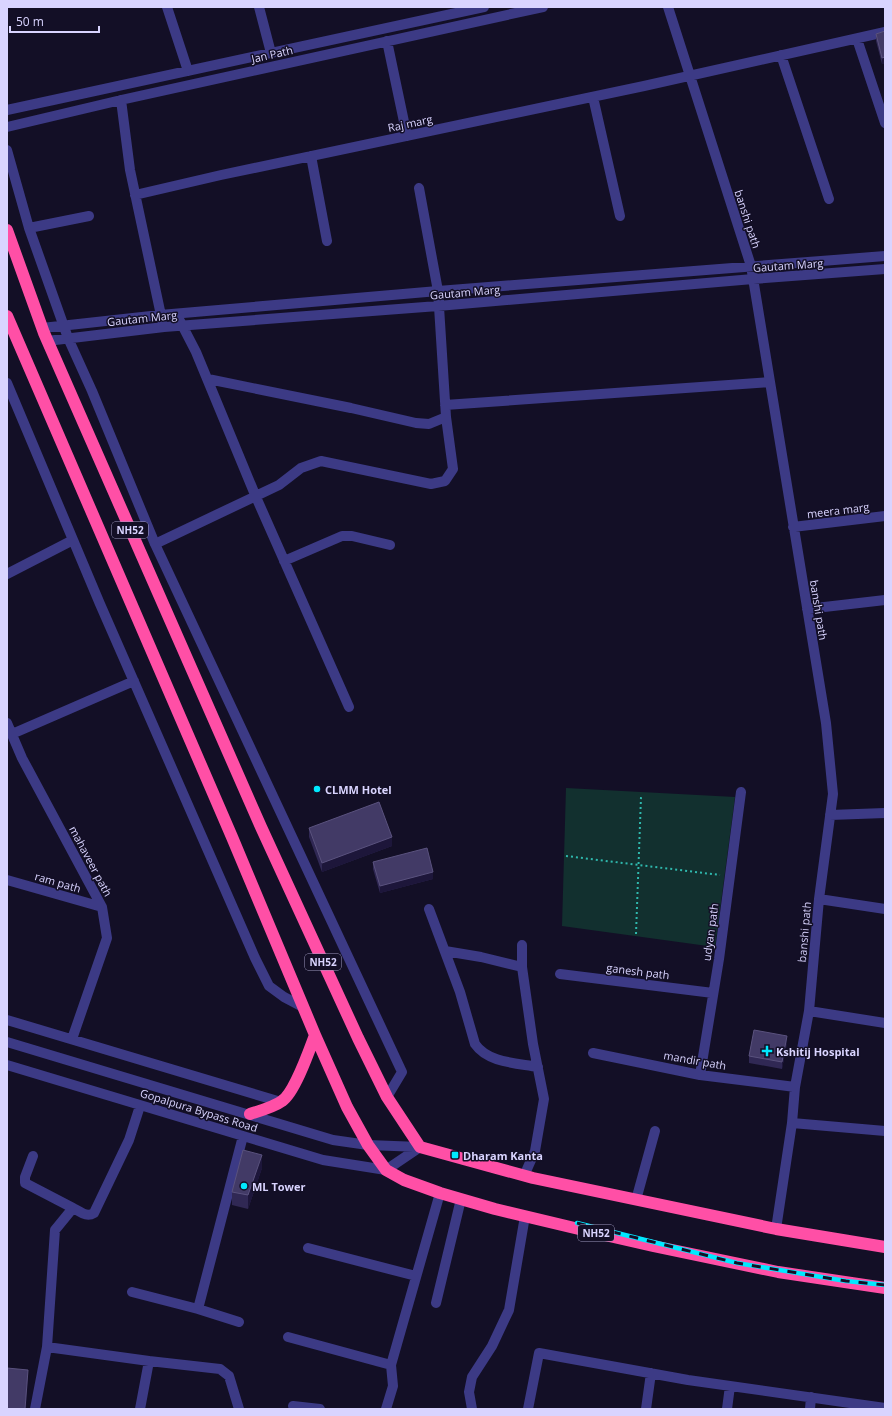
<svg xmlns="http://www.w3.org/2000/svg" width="892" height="1416" font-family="'Open Sans',sans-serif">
<rect width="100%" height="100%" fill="#130f26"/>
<path fill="#12302f" d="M 566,788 L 735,797 L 715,947 L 562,926 Z"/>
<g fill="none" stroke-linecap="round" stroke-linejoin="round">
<path stroke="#2fb9ae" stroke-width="2" stroke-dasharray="2 3" stroke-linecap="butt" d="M 566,856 L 720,875
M 636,934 L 641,797"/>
<path stroke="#3c3a85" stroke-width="10" d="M 167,7 L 188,71
M 259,7 L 271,53
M 668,7 L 751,266 L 826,723 L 833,794 L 819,899 L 809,1011 L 795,1087 L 792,1123 L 776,1229
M 857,39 L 885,123
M 387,41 L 407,136
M 781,55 L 829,199
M 593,97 L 620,216
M 121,100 L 130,170 L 162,320
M 7,110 L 484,7
M 7,127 L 121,100 L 543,7
M 7,150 L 29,228 L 68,338 L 92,391 L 155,544 L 402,1072 L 387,1097
M 311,156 L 327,241
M 135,195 L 221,175 L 644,86 L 885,32
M 29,228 L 89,216
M 180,321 L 196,352 L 256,497 L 349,707
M 42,328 L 160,315 L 438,291 L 885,256
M 47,341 L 164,327 L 438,306 L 753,279 L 885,269
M 208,379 L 351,408 L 416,423 L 429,424 L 446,417
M 7,383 L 100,604 L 255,958 L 269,986 L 284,997 L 303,1007
M 445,405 L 770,382
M 793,527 L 885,516
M 155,544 L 279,485 L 301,468 L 321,461 L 431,484 L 445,481 L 453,469 L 446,417 L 438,291 L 419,188
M 284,561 L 342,536 L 352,536 L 390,545
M 7,574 L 73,540
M 807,609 L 885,600
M 7,723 L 22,758 L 102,907 L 107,938 L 72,1039
M 12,734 L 134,681
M 830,815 L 885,813
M 7,880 L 102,907
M 819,899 L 885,909
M 429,909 L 460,992 L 475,1044 C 488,1063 517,1063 538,1067
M 522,945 L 522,967 L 533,1044 L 544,1099 L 535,1151 L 524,1176
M 445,951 L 481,957 L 522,967
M 560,974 L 713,993
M 809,1011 L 885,1023
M 7,1020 L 281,1102
M 7,1042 L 333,1140 L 368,1145 L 420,1147
M 593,1053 L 700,1075 L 795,1087
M 7,1065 L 323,1160 L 386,1170 L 420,1147
M 700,1075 L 719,959 L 741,792
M 792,1123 L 885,1131
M 33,1156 L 25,1177 L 25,1183 L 73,1208
M 636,1200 L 655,1131
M 308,1248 L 416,1276
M 132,1292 L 198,1309 L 239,1322
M 436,1303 L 461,1199
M 198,1309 L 243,1136
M 288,1337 L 391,1365
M 47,1347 L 149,1361 L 220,1369 L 229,1376 L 239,1409
M 293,1406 L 320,1409
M 35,1409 L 47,1347 L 55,1230 L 73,1208 C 80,1211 86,1218 94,1213 L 129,1140 L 140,1106
M 140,1409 L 149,1361
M 386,1409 L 393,1386 L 391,1365 L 440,1193
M 472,1409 L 469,1392 L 472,1377 L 492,1346 L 509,1310 L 525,1216
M 528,1409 L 539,1353 L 688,1380 L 885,1408
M 646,1409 L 651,1373
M 727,1409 L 730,1386
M 810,1409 L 811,1397"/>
<path stroke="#ff4fa6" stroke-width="12" d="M 7,230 L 44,333 L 261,827 L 358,1038 L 387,1097 L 420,1147 L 533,1178 L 776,1229 L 885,1247
M 7,316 L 232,837 L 315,1035 L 347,1107 L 368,1145 L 386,1170 L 404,1180 L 440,1193 L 495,1209 L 583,1230 L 653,1246 L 778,1272 L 885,1288
M 250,1114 C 259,1111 274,1107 282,1101 C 295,1092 309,1051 315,1035"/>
<g stroke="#00e9ff" stroke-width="4.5">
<path id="rail" d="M 577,1223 L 737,1263 L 846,1281 L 885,1285"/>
</g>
<use href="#rail" stroke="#130f26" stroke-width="3" stroke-dasharray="9" stroke-linecap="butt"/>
</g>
<path fill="#302854" d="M 885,31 L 885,64 L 882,64 L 876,41 L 876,34 Z
M 309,828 L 392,846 L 322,872 L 309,837 Z
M 373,862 L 433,879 L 380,893 L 373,869 Z
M 787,1043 L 782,1069 L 749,1063 L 749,1056 Z
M 262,1168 L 248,1209 L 232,1205 L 232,1192 Z"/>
<path fill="#1d163a" d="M 885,57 L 885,64 L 882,64 L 882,58 Z
M 392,837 L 392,846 L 322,872 L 322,863 Z
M 433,872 L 433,879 L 380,893 L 380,886 Z
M 787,1036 L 787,1043 L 782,1069 L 782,1062 Z
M 262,1155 L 262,1168 L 248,1209 L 248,1195 Z
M 28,1370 L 28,1377 L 26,1409 L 25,1409 Z"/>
<path fill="#423a66" stroke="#5a527e" d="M 885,31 L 885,57 L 882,58 L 876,34 Z
M 379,802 L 392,837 L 322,863 L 309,828 Z
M 427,848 L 433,872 L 380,886 L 373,862 Z
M 754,1030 L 787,1036 L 782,1062 L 749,1056 Z
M 243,1150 L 262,1155 L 248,1195 L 232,1192 Z
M 7,1368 L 28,1370 L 25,1409 L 7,1409 Z"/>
<g fill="#00e9ff" stroke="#130f26" stroke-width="1.5">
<circle cx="317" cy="789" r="4"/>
<path d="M765 1045h4v4h4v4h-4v4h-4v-4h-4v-4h4z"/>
<rect x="451" y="1151" width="8" height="8" rx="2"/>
<circle cx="244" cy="1186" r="4"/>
</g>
<g text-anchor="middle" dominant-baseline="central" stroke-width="3" stroke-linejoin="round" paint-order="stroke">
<g fill="#130f26" stroke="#9e99be" stroke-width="1">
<rect x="112" y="522" width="36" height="16" rx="3"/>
<rect x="305" y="954" width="36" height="16" rx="3"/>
<rect x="578" y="1225" width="36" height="16" rx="3"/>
</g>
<g font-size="10" font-weight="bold" fill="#d9d4ff">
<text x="130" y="530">NH52</text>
<text x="323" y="962">NH52</text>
<text x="596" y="1233">NH52</text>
</g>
<g font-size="11" fill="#d9d4ff" stroke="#130f26">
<text transform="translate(272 54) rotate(-13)">Jan Path</text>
<text transform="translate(410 123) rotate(-12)">Raj marg</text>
<text transform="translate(748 219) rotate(72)">banshi path</text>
<text transform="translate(788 265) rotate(-4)">Gautam Marg</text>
<text transform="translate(465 292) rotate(-5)">Gautam Marg</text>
<text transform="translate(142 318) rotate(-6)">Gautam Marg</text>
<text transform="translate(838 510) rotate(-7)">meera marg</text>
<text transform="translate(819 610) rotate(81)">banshi path</text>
<text transform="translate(91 861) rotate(62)">mahaveer path</text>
<text transform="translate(58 882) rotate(16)">ram path</text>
<text transform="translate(710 932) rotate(-82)">udyan path</text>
<text transform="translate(804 932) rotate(-85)">banshi path</text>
<text transform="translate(638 971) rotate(7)">ganesh path</text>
<text transform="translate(695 1060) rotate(10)">mandir path</text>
<text transform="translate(199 1110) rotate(17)">Gopalpura Bypass Road</text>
</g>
<g font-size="11" font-weight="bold" fill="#d9d4ff" stroke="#130f26" text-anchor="start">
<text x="325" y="789">CLMM Hotel</text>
<text x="776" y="1051">Kshitij Hospital</text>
<text x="463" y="1155">Dharam Kanta</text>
<text x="252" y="1186">ML Tower</text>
</g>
</g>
<rect width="892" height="1416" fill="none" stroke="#d9d4ff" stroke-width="16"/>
<path d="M10 26v6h89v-6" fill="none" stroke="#d9d4ff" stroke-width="2"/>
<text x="16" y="26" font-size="12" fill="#d9d4ff" stroke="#130f26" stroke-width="3" paint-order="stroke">50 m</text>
</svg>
